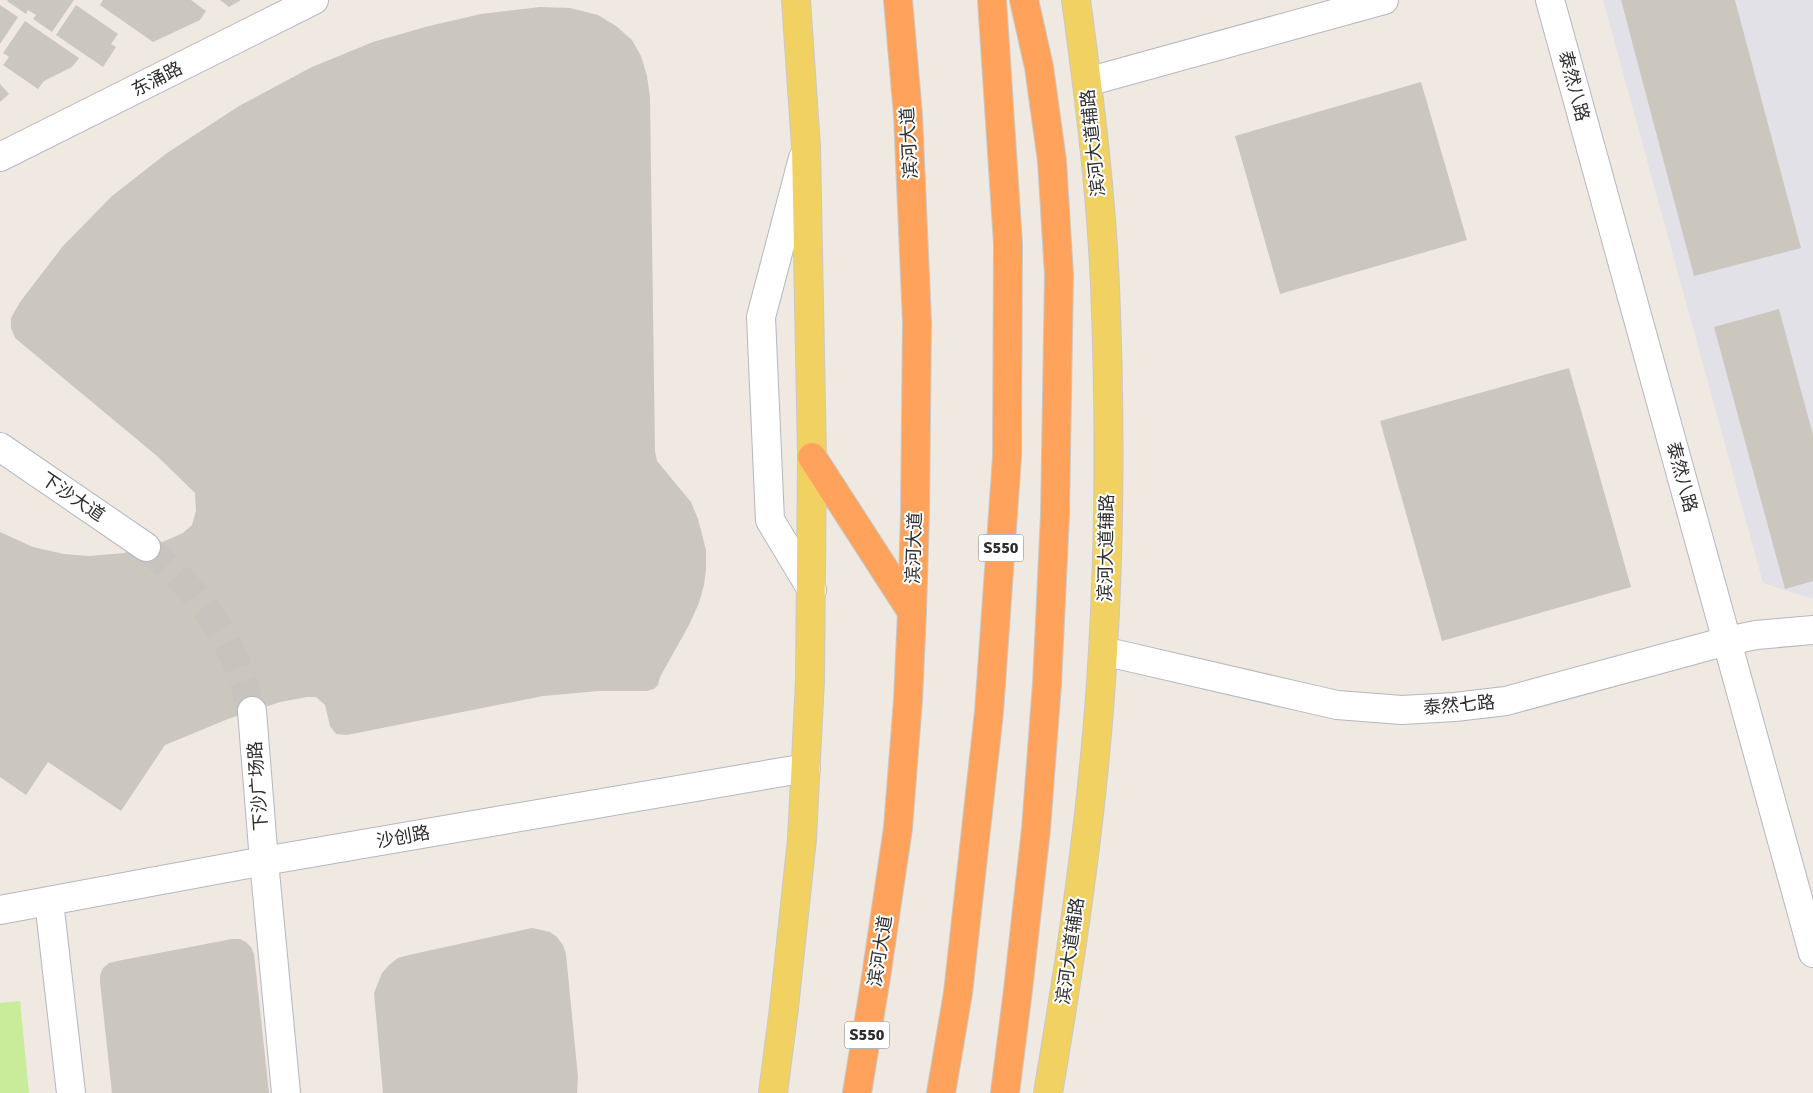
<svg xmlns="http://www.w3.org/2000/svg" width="1813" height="1093" font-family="Signika,'Noto Sans SC',sans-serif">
<rect width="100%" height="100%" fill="#efe9e1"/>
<path fill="#e3e1e8" d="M 1603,0 L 1813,0 L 1813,599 L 1763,583 Z"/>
<path fill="#c9ec9a" d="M 20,1001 L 29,1093 L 0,1093 L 0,1003 Z"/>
<path fill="#cbc7bf" d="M 8,0 L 74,0 L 52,32 L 33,19 L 36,15 L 28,10 L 26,14 L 7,1 Z
M 103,0 L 191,0 L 206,11 L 200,20 L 153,42 L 100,5 Z
M 220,0 L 241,0 L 229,7 Z
M 1621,0 L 1735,0 L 1801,248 L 1694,276 Z
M 0,5 L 18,17 L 0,44 Z
M 76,5 L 118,34 L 111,44 L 116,47 L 103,67 L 56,35 Z
M 540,7 L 570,8 L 598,15 L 616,26 L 632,40 L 641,56 L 647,76 L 650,97 L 655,451 L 657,461 L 691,502 L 698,519 L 706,550 L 706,570 L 704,585 L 699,603 L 689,625 L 660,677 L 658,685 L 654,689 L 647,691 L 599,691 L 543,696 L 347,735 L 336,734 L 330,726 L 325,705 L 316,697 L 307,697 L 280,702 L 228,719 L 165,745 L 121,811 L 48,762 L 26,795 L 0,777 L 0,532 L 33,547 L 64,554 L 89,556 L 124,553 L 165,541 L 183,533 L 192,525 L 196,511 L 195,493 L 157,456 L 15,338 L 11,328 L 11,318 L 20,302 L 63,246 L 112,196 L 167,153 L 239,106 L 312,67 L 373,42 L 429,26 L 481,14 Z
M 25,21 L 79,58 L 72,67 L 44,81 L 38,89 L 3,65 L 9,57 L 3,53 Z
M 1421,82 L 1467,240 L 1280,294 L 1235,136 Z
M 0,84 L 9,94 L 0,102 Z
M 1779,309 L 1813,435 L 1813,581 L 1785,589 L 1714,327 Z
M 1569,368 L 1631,587 L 1442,641 L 1380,421 Z
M 532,928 L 550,932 L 557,937 L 563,945 L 566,954 L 578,1077 L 577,1093 L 383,1093 L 374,993 L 382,973 L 389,965 L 398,958 L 409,955 Z
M 232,939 L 240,939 L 246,942 L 251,947 L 254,954 L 269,1093 L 112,1093 L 100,982 L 100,975 L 103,968 L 109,963 L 117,961 Z"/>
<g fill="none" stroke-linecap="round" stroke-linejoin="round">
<path stroke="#c8c4bd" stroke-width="28" stroke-dasharray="28 14" stroke-linecap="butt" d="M 146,547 C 204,597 232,636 252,711"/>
<g stroke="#b4b7c1" stroke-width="30">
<path id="minor" d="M 1550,0 L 1813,953
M 1087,82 L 1384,0
M 0,157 L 314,0
M 803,158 L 761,317 L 770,520 L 812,590
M 0,447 L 146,547
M 1103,651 L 1337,705 L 1402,710 L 1455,707 L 1506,701 L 1727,641 L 1756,635 L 1813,630
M 252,711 L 264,861 L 286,1093
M 49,901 L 71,1093
M 0,910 L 264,861 L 806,768"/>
</g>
<g stroke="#c9c9c9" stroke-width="30">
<path id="major" d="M 773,1093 L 784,1008 L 802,839 L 810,680 L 812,457 L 806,147 L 796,0
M 1048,1093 C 1073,946 1095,798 1103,650 C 1110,529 1110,407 1105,286 C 1101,190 1089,95 1076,0"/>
</g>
<g stroke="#c9c9c9" stroke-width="30">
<path id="highway" d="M 812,457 L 912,612
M 857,1093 L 876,977 L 898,828 L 908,700 L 912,612 L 915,514 L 917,322 L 908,115 L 898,0
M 941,1093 L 958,993 L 989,712 L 1007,457 L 1008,244 L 992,0
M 1005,1093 L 1018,990 L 1036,829 L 1047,684 L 1055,515 L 1059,275 L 1052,161 L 1039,67 L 1024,0"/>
</g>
<use href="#minor" stroke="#fff" stroke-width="28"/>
<use href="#major" stroke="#f2d163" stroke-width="28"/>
<use href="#highway" stroke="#ffa35c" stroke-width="28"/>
</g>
<g text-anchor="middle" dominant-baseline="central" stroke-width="4" stroke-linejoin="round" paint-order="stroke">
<g fill="#fff" stroke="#6d6d6d" stroke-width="1">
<rect x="978.5" y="534.5" width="45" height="27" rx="4"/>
<rect x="844.5" y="1021.5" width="45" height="27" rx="4"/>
</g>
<g font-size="16" font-weight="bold" fill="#2e2e2e">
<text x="1001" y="548">S550</text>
<text x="867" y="1035">S550</text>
</g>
<g font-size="18" fill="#2e2e2e" stroke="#fff">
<text transform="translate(157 79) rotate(-27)">东涌路</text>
<text transform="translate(1574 86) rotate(75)">泰然八路</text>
<text transform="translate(909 143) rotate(-93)">滨河大道</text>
<text transform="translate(1093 143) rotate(-96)">滨河大道辅路</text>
<text transform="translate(1682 477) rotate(75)">泰然八路</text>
<text transform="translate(73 497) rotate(34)">下沙大道</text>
<text transform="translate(914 548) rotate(-88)">滨河大道</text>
<text transform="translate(1106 548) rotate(-89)">滨河大道辅路</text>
<text transform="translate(1459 705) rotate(-5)">泰然七路</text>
<text transform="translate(258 786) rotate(-94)">下沙广场路</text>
<text transform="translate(403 837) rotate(-10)">沙创路</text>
<text transform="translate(880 951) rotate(-81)">滨河大道</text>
<text transform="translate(1070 951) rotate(-82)">滨河大道辅路</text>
</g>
</g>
</svg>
